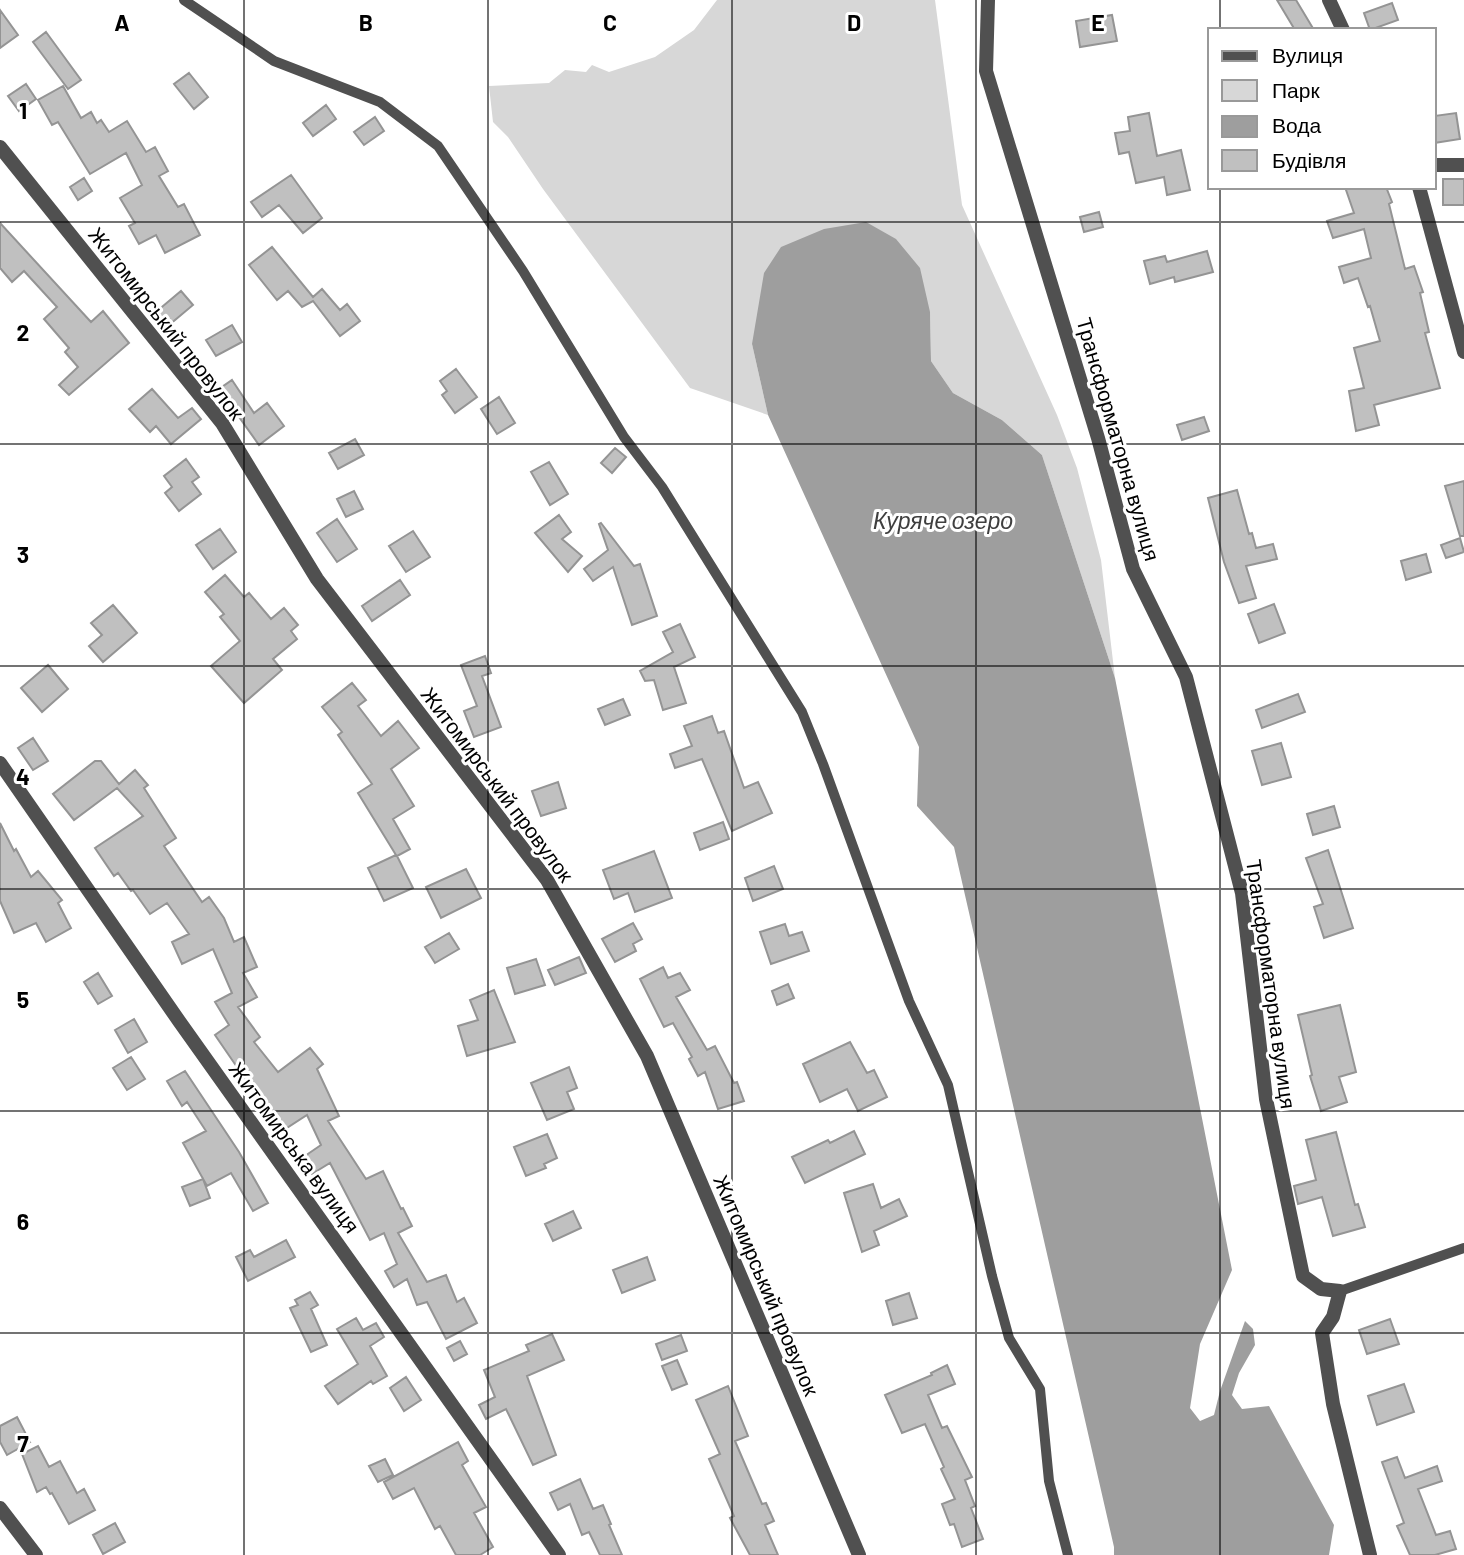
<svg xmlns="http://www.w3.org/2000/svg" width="1464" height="1555" font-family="Barlow,sans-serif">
<rect width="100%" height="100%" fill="#fff"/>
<path fill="#d7d7d7" d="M 717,0 L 935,0 L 962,205 L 1057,415 L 1077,468 L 1101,560 L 1115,678 L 1042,455 L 1002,420 L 953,393 L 931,361 L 930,312 L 752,344 L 768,415 L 690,388 L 543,189 L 508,137 L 493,122 L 489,86 L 549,83 L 565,70 L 586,72 L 592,65 L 609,72 L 655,57 L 694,30 Z"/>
<path fill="#9e9e9e" d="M 866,222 L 896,239 L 920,268 L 930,312 L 931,361 L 953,393 L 1002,420 L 1042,455 L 1115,678 L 1232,1270 L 1200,1344 L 1190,1408 L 1200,1421 L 1214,1415 L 1220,1391 L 1245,1321 L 1253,1329 L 1255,1345 L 1239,1373 L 1232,1395 L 1242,1409 L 1269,1406 L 1334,1525 L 1329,1555 L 1114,1555 L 1114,1547 L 954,847 L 917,806 L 919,747 L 768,415 L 752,344 L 764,273 L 781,247 L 824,229 Z"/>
<path fill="#c0c0c0" stroke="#949494" stroke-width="2" d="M 1277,0 L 1296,0 L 1314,30 L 1295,30 Z
M 1392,3 L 1398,20 L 1370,30 L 1364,13 Z
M 0,10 L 18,35 L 0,48 Z
M 1112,15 L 1117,41 L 1080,47 L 1076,21 Z
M 46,32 L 81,80 L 68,89 L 33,42 Z
M 189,73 L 208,97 L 194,109 L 174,84 Z
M 26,84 L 36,99 L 19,111 L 8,96 Z
M 63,86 L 81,118 L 91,112 L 97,123 L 101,120 L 109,132 L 127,121 L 146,152 L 155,147 L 168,171 L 159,176 L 178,207 L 184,204 L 200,235 L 165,253 L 156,235 L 139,244 L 129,226 L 135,223 L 120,198 L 142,185 L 126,153 L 90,174 L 58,122 L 52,125 L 38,100 Z
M 326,105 L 336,119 L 313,136 L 303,123 Z
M 1149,113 L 1157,156 L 1181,150 L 1190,190 L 1167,195 L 1164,177 L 1136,183 L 1129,152 L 1119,154 L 1115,133 L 1130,131 L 1128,117 Z
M 1456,113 L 1460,139 L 1434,143 L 1434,116 Z
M 375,117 L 384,131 L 364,145 L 354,132 Z
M 291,175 L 322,218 L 303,233 L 279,205 L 262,217 L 251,202 Z
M 84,178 L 92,191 L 78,200 L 70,187 Z
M 1443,179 L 1464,179 L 1464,205 L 1443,205 Z
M 1345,187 L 1386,187 L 1392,202 L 1389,204 L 1405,269 L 1414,266 L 1423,292 L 1420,293 L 1429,332 L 1425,333 L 1440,388 L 1374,405 L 1379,425 L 1356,431 L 1349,391 L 1364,388 L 1354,348 L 1380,341 L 1370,306 L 1368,307 L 1358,278 L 1344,283 L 1339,267 L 1371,258 L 1364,229 L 1333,238 L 1327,221 L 1354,213 Z
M 1099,212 L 1103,227 L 1084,232 L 1080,217 Z
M 0,223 L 91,322 L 103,311 L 129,343 L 69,395 L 59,385 L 78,367 L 65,352 L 69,348 L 44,319 L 57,307 L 24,271 L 12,282 L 0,268 Z
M 272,247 L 313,297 L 322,289 L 340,310 L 347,304 L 360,321 L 340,336 L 313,301 L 302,307 L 288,291 L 277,300 L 249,265 Z
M 1207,251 L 1213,272 L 1175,282 L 1174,277 L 1150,284 L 1144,261 L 1165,256 L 1167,262 Z
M 181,291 L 193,305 L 169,325 L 157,311 Z
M 232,325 L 242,342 L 216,356 L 206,340 Z
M 456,369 L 477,397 L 455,413 L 442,395 L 447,391 L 440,381 Z
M 232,380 L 254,413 L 267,403 L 284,426 L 259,445 L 219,389 Z
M 152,389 L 178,418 L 192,408 L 201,419 L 171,444 L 156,426 L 150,432 L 129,409 Z
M 499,397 L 515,423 L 497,434 L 481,409 Z
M 1204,417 L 1209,431 L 1182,440 L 1177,425 Z
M 355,439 L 364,455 L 338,469 L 329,453 Z
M 615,448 L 626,457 L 612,473 L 601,463 Z
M 186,459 L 199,477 L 192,482 L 201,494 L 179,511 L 165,493 L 172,487 L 164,476 Z
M 549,462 L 568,494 L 550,505 L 531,472 Z
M 1464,481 L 1464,536 L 1460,536 L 1445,486 Z
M 1237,490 L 1249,534 L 1252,533 L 1256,548 L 1273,544 L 1277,559 L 1246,566 L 1256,598 L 1239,603 L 1224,562 L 1208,498 Z
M 354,491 L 363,509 L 346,517 L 337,499 Z
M 559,515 L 571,532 L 562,539 L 582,556 L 568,572 L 535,533 Z
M 337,519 L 357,549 L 337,562 L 317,533 Z
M 601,523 L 634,566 L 640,564 L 657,616 L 632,625 L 613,567 L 593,581 L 584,569 L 608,550 L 599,524 Z
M 220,529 L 236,552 L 213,569 L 196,545 Z
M 413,531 L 430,557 L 406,572 L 389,546 Z
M 1460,538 L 1464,552 L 1446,558 L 1441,545 Z
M 1426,554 L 1431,572 L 1406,580 L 1401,561 Z
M 225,575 L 244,597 L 249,593 L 271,619 L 284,608 L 298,625 L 291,631 L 297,639 L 273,659 L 282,670 L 244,703 L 211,666 L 240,641 L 220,617 L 224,614 L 205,592 Z
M 400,580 L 410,595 L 372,621 L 362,606 Z
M 1274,604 L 1285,633 L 1259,643 L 1248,614 Z
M 113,605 L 137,633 L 103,662 L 89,646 L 102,635 L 91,623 Z
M 680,624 L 695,657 L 674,667 L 686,703 L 663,710 L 654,680 L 645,681 L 640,671 L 673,652 L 663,632 Z
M 485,656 L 491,673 L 482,676 L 501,727 L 474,737 L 464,711 L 477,706 L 461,665 Z
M 48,665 L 68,689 L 42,712 L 21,688 Z
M 352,683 L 366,700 L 358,706 L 381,736 L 398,721 L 419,748 L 391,769 L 414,806 L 393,819 L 410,849 L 397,856 L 413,888 L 384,901 L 368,868 L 396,855 L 358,793 L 372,784 L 338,735 L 342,732 L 322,707 Z
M 1298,694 L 1305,712 L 1262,728 L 1256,710 Z
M 623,699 L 630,715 L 605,725 L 598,709 Z
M 712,716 L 718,733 L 724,731 L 744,788 L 758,782 L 772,813 L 732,831 L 702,759 L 675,768 L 670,754 L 692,746 L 684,726 Z
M 33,738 L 48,761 L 33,770 L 18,748 Z
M 1281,743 L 1291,777 L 1262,785 L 1252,751 Z
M 95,761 L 101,761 L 119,784 L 135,770 L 148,785 L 144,788 L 176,838 L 164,846 L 202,902 L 209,897 L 224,918 L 234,942 L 244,937 L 257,967 L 243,973 L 257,997 L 238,1007 L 260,1037 L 254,1042 L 278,1072 L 310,1048 L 323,1064 L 317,1069 L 339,1116 L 328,1121 L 366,1179 L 383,1171 L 401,1209 L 403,1208 L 412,1226 L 398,1233 L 427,1282 L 446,1275 L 457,1302 L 464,1298 L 477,1323 L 446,1339 L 427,1302 L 417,1305 L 407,1279 L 394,1287 L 385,1271 L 397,1264 L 384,1233 L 370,1240 L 330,1163 L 312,1174 L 302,1158 L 321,1145 L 307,1115 L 279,1133 L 267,1113 L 272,1110 L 239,1070 L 215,1035 L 229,1025 L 215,1002 L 232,993 L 213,949 L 182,964 L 172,942 L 189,934 L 167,903 L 150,914 L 133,890 L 131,891 L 118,873 L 114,876 L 95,848 L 143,816 L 117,788 L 74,820 L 53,794 Z
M 558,782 L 566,808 L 541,816 L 532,791 Z
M 1334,806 L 1340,827 L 1313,835 L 1307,814 Z
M 723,822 L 729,839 L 700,850 L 694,833 Z
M 0,823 L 14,851 L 16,849 L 31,877 L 38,871 L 62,900 L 58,903 L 71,928 L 46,942 L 36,923 L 14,933 L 0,901 Z
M 1328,850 L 1353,928 L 1324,938 L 1314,907 L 1323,904 L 1306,858 Z
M 654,851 L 672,898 L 635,912 L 628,893 L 614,899 L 603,870 Z
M 774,866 L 783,889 L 753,901 L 745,878 Z
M 466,869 L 481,898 L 441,918 L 426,887 Z
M 633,923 L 642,939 L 633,944 L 636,951 L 615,962 L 602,939 Z
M 785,924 L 789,936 L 802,932 L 809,951 L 771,964 L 760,932 Z
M 449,933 L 459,949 L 435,963 L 425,947 Z
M 579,957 L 586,973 L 555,985 L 548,970 Z
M 536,959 L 545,985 L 515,994 L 507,968 Z
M 663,967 L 668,978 L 680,973 L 690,990 L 676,997 L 707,1050 L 715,1046 L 734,1083 L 737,1082 L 744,1101 L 718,1109 L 705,1072 L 698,1076 L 689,1059 L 692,1057 L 673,1023 L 664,1027 L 640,979 Z
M 98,973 L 112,996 L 98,1004 L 84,982 Z
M 788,984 L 794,998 L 777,1005 L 772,991 Z
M 494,990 L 515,1042 L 467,1056 L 458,1026 L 478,1020 L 470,1000 Z
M 1340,1005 L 1356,1072 L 1339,1077 L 1347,1102 L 1321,1111 L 1310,1076 L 1312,1075 L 1298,1015 Z
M 134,1019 L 147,1042 L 128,1053 L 115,1030 Z
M 850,1042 L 867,1073 L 874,1070 L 887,1097 L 858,1111 L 847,1089 L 820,1102 L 803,1064 Z
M 131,1057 L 145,1079 L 127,1090 L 113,1068 Z
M 569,1067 L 577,1088 L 567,1092 L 574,1109 L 547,1120 L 531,1083 Z
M 185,1071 L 239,1152 L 268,1203 L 253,1211 L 231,1173 L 207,1186 L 183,1143 L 206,1131 L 187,1102 L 182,1106 L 167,1081 Z
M 854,1131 L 865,1154 L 805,1183 L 792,1157 L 828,1140 L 830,1143 Z
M 1336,1132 L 1355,1205 L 1358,1204 L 1365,1227 L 1333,1236 L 1322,1197 L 1298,1204 L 1294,1186 L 1316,1180 L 1306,1140 Z
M 547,1134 L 557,1158 L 544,1164 L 546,1168 L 526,1176 L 514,1147 Z
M 203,1179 L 210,1198 L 190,1206 L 182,1187 Z
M 873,1184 L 881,1208 L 899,1199 L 907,1216 L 874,1231 L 879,1245 L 862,1252 L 844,1193 Z
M 573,1211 L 581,1228 L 553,1241 L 545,1224 Z
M 286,1240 L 295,1257 L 248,1281 L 236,1257 L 250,1250 L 254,1257 Z
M 647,1257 L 655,1280 L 622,1293 L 613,1270 Z
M 310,1292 L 318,1305 L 311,1309 L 327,1345 L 311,1352 L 290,1308 L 298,1305 L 295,1300 Z
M 909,1293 L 917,1318 L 893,1325 L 886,1301 Z
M 356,1318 L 363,1330 L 376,1323 L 384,1337 L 370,1346 L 387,1376 L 373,1384 L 371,1381 L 338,1404 L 325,1386 L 358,1364 L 337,1329 Z
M 1390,1319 L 1399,1344 L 1367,1354 L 1359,1330 Z
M 552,1334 L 564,1360 L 527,1376 L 556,1455 L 533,1465 L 506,1409 L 486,1419 L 479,1405 L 495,1397 L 484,1370 L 529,1351 L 526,1345 Z
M 681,1335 L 687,1351 L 662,1360 L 656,1344 Z
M 460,1341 L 467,1354 L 454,1361 L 447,1348 Z
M 677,1360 L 687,1384 L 672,1390 L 662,1366 Z
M 947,1365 L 955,1384 L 928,1395 L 942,1428 L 947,1426 L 972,1477 L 965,1480 L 975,1506 L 971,1508 L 983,1539 L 962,1547 L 954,1524 L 950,1525 L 942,1504 L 955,1499 L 941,1469 L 944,1467 L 925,1424 L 902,1433 L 885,1395 L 932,1375 L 931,1373 Z
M 406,1377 L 421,1400 L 404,1411 L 390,1388 Z
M 1404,1384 L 1414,1412 L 1377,1425 L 1368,1396 Z
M 728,1386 L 748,1436 L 735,1441 L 762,1504 L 766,1503 L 774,1521 L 765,1525 L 778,1555 L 750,1555 L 730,1518 L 734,1516 L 709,1459 L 720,1454 L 696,1400 Z
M 17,1417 L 30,1442 L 7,1455 L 0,1442 L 0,1426 Z
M 458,1442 L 468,1461 L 462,1465 L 486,1507 L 474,1513 L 493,1547 L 480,1555 L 456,1555 L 440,1526 L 435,1529 L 414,1488 L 393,1499 L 384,1482 Z
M 38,1446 L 49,1467 L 60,1461 L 77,1493 L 84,1489 L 95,1510 L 69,1524 L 52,1493 L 50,1494 L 46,1487 L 37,1492 L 22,1454 Z
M 1397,1457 L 1405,1478 L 1437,1466 L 1442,1481 L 1418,1489 L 1436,1535 L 1450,1531 L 1456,1549 L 1435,1555 L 1410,1555 L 1397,1526 L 1404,1523 L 1382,1462 Z
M 385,1459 L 393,1475 L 378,1482 L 369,1466 Z
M 580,1479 L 593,1509 L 603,1505 L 611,1524 L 609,1525 L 622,1555 L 600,1555 L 589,1532 L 582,1535 L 570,1504 L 558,1510 L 550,1493 Z
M 115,1523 L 125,1542 L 103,1554 L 93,1535 Z"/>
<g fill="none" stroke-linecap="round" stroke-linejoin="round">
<path stroke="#505050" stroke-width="10" d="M 184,0 L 274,61 L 380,102 L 438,146 L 523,271 L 624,437 L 662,487 L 802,712 L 823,764 L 909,1001 L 948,1085 L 992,1276 L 1009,1338 L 1040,1389 L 1049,1481 L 1068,1555
M 1340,1291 L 1464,1248"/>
<path stroke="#505050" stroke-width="14" d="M 988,0 L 986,71 L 1098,438 L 1133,569 L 1186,677 L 1242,893 L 1266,1099 L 1303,1276 L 1321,1289 L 1340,1291 L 1333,1317 L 1322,1333 L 1333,1404 L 1370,1555
M 1329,0 L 1343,30
M 0,147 L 222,423 L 317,579 L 547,880 L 647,1056 L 859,1555
M 1434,165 L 1464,165
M 1419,187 L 1464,352
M 0,763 L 179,1021 L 559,1555
M 0,1508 L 36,1555"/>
</g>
<path fill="none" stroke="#000" stroke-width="2" stroke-opacity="0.55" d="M 244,0 L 244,1555M 488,0 L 488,1555M 732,0 L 732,1555M 976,0 L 976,1555M 1220,0 L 1220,30M 1220,187 L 1220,1555M 0,222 L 1464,222M 0,444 L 1464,444M 0,666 L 1464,666M 0,889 L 1464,889M 0,1111 L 1464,1111M 0,1333 L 1464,1333"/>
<g text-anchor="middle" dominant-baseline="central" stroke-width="6" stroke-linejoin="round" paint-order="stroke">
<g font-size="21" fill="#000" stroke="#fff">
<text transform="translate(167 323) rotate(52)">Житомирський провулок</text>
<text transform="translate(1119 439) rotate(74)">Трансформаторна вулиця</text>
<text transform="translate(498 784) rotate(53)">Житомирський провулок</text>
<text transform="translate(1272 984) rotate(82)">Трансформаторна вулиця</text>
<text transform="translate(295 1147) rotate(54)">Житомирська вулиця</text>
<text transform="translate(767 1285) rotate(67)">Житомирський провулок</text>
</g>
<g font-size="23" font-style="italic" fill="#3f3f3f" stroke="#fff">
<text x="943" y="520">Куряче озеро</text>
</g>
</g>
<g font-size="23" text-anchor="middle" font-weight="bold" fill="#000" stroke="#fff" stroke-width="6" stroke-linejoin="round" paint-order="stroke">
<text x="122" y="31">A</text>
<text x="366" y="31">B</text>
<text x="610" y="31">C</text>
<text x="854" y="31">D</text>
<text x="1098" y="31">E</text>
<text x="23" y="119">1</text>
<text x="23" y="341">2</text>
<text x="23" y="563">3</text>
<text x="23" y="785">4</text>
<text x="23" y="1008">5</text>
<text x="23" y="1230">6</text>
<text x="23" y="1452">7</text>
</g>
<rect x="1208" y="28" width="228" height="161" fill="#ffffff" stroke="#999999" stroke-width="2"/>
<rect x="1222" y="51" width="35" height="10" fill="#505050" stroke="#999999" stroke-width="2"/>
<text x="1272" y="63" font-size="21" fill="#000000">Вулиця</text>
<rect x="1222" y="80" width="35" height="21" fill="#d7d7d7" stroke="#999999" stroke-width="2"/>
<text x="1272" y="98" font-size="21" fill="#000000">Парк</text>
<rect x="1222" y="116" width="35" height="21" fill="#9e9e9e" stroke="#999999" stroke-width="2"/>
<text x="1272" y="133" font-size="21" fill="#000000">Вода</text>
<rect x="1222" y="150" width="35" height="21" fill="#c0c0c0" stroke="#999999" stroke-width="2"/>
<text x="1272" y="168" font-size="21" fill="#000000">Будівля</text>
</svg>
